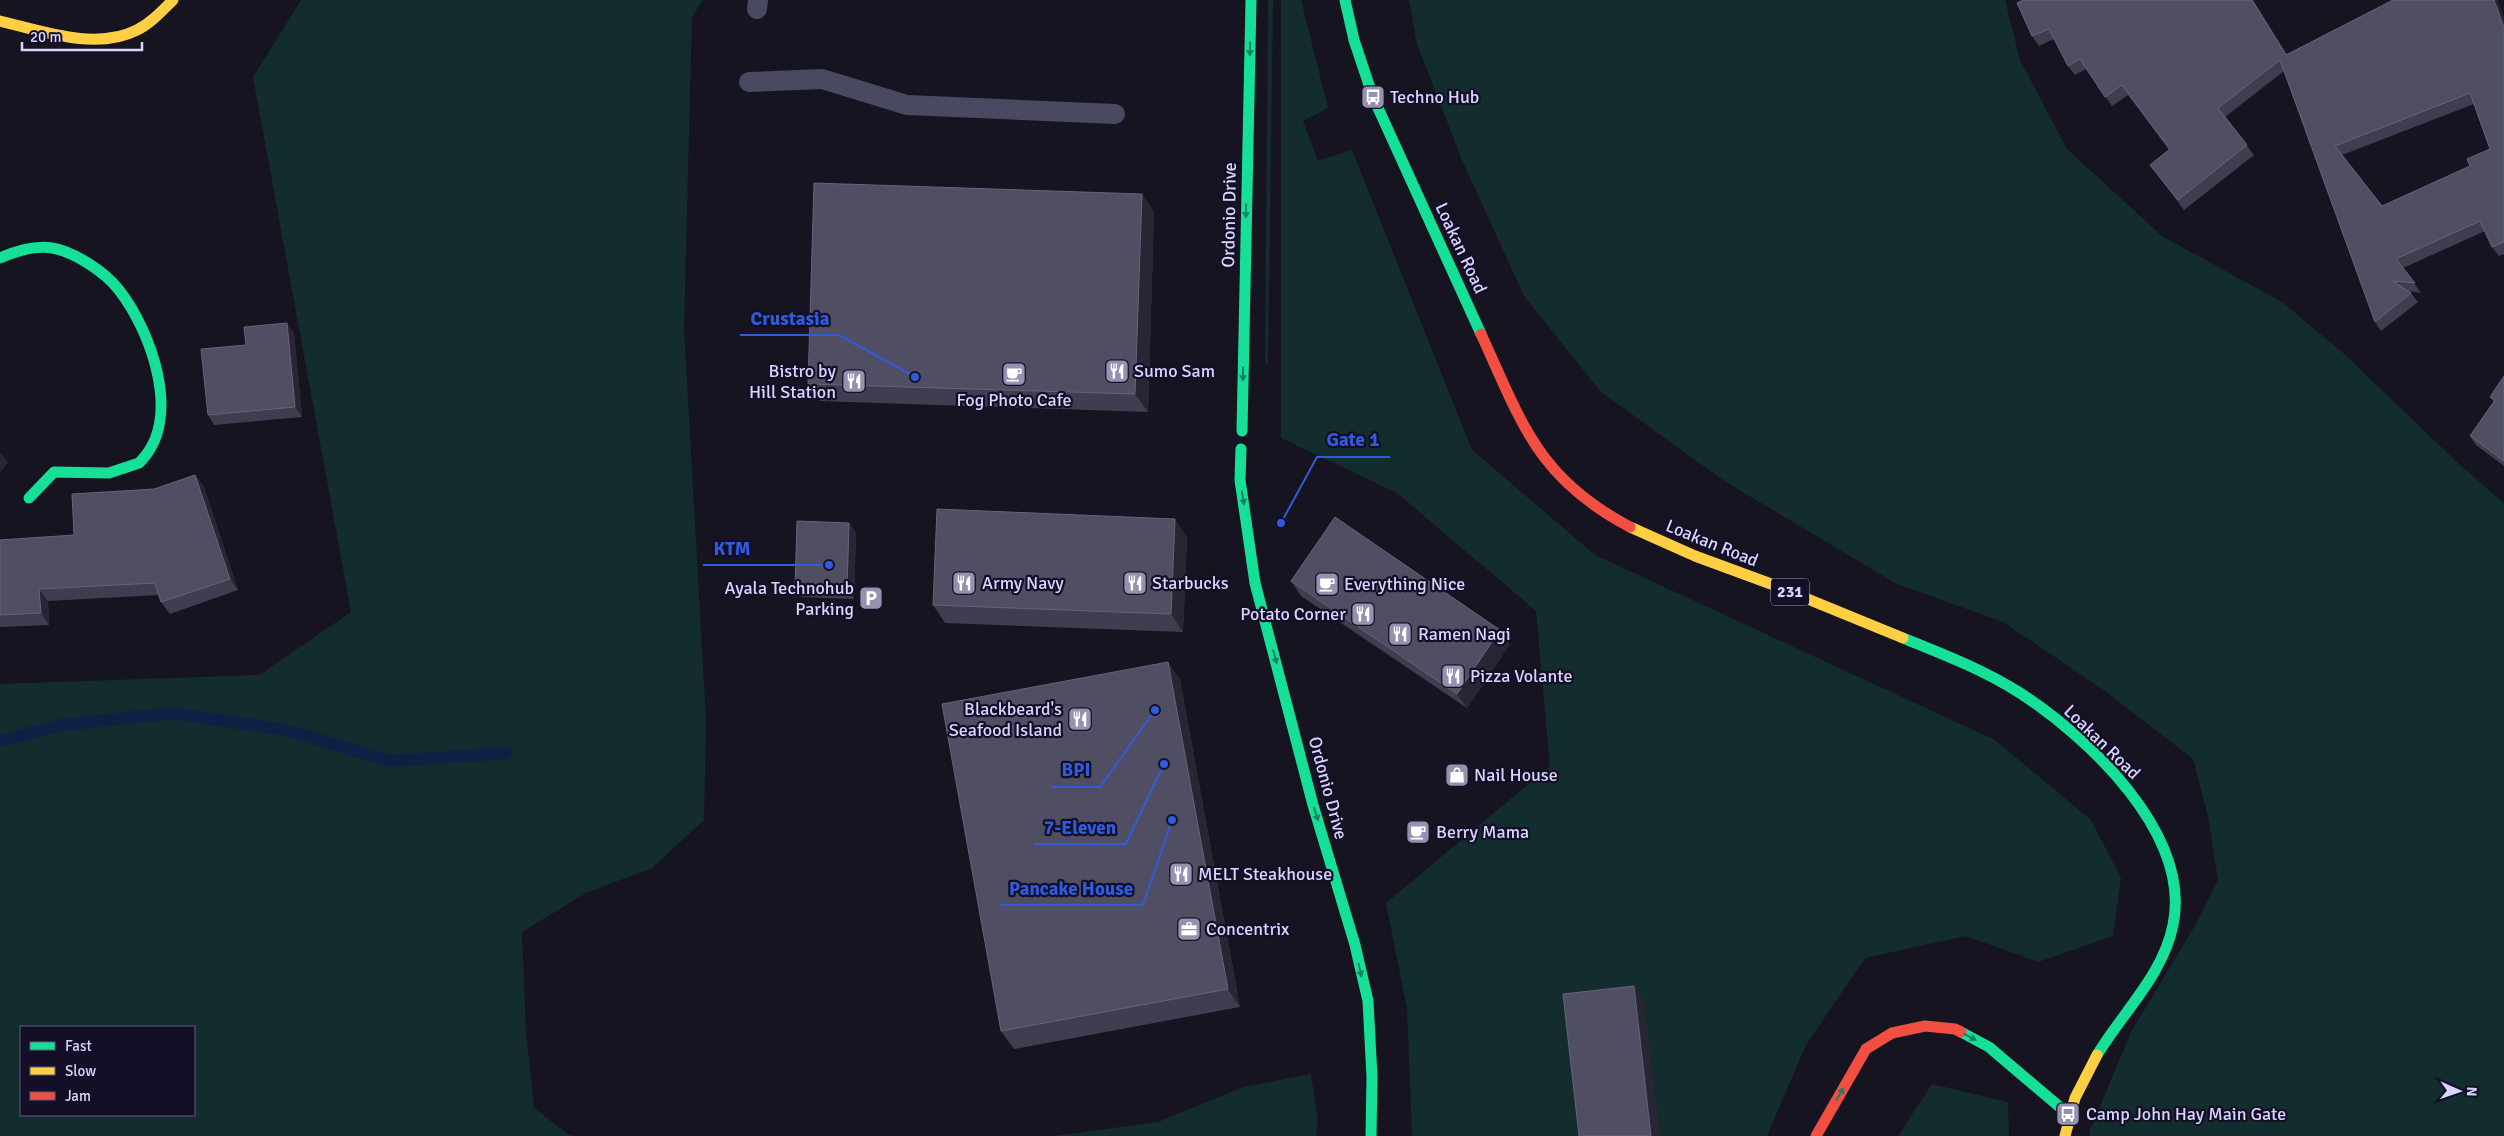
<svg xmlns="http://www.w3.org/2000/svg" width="2504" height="1136" font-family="Signika,sans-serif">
<rect width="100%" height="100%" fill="#161421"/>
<path fill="#132c2d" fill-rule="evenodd" d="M 301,0 L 703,0 L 692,17 L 684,328 L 706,720 L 704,820 L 652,868 L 586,893 L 522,932 L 526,1031 L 534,1108 L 569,1135 L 576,1136 L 0,1136 L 0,684 L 259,675 L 351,612 L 253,77 ZM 21,1027 L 194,1027 L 194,1115 L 21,1115 Z
M 1268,0 L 1273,0 L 1268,365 L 1265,362 Z
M 1281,0 L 1301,0 L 1328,108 L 1303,121 L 1318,161 L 1352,150 L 1472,450 L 1595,555 L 1995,740 L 2091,820 L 2121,878 L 2113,936 L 2038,962 L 1966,936 L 1865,958 L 1806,1045 L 1767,1136 L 1412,1136 L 1407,1008 L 1386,903 L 1550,766 L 1536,611 L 1397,493 L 1281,438 Z
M 1409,0 L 2005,0 L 2020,60 L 2067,149 L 2162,236 L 2282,302 L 2342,352 L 2460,465 L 2504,503 L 2504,1136 L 2090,1136 L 2090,1130 L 2131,1032 L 2196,924 L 2218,880 L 2208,816 L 2193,759 L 2105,691 L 2003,622 L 1895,583 L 1726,482 L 1601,392 L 1524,296 L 1462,160 L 1417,44 Z
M 1311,1074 L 1318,1122 L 1316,1136 L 1054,1136 L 1158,1122 L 1243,1087 Z
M 1932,1084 L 2008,1102 L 2009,1136 L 1898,1136 Z"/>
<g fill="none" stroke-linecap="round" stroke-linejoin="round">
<path stroke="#0d2144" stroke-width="12" d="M 0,741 L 61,725 L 172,713 L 286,730 L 390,761 L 506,753"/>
<path stroke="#4a4962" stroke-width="20" d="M 757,9 L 758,0
M 749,82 L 822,79 L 907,105 L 1115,114"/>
<path stroke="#16e098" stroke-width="11" d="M 1345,0 L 1354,40 L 1373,97 L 1481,334
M 0,258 C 16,251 34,245 52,248 C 75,252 105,272 119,290 C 151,331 184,420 139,463 L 109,473 L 54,472 L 29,498
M 1242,431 L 1251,0
M 1241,449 L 1240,480 L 1255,583 L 1313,805 L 1355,945 L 1368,1001 L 1372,1077 L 1371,1136
M 1903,638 C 1943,654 1984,670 2020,693 C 2088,737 2192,834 2173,925 C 2163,975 2123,1012 2097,1055
M 1961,1032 L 1989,1047 L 2068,1114"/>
<path stroke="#ffcf43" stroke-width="11" d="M 0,21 C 42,31 96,51 137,30 C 151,23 162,11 173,0
M 1630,527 L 1695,556 L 1771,584 L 1903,638
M 2065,1136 L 2075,1098 L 2097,1055"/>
<path stroke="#f24e42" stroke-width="11" d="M 1481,334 C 1522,423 1537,478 1630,527
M 1816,1136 L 1866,1049 L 1892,1033 L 1925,1026 L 1955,1029 L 1961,1032"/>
</g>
<path fill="#403d50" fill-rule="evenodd" d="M 2023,0 L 2253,0 L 2287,54 L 2393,0 L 2497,0 L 2504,19 L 2504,254 L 2499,256 L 2492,247 L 2485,231 L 2403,268 L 2421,293 L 2409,291 L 2411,293 L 2418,302 L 2381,331 L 2375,322 L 2284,71 L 2225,117 L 2254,155 L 2184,210 L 2150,165 L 2169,150 L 2128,95 L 2112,106 L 2086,69 L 2075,75 L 2068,66 L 2054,39 L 2039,46 L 2032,36 ZM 2474,104 L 2490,149 L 2470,166 L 2382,206 L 2342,155 Z
M 1142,194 L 1154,212 L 1148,412 L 820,401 L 808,384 Z
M 294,333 L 302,417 L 214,425 L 208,415 L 246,345 Z
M 2504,376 L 2504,466 L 2476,445 L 2470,436 L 2494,402 L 2490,397 Z
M 195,475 L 204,487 L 238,590 L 170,614 L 161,602 L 159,595 L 48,601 L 49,625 L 0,627 L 0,540 L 74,535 L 154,489 Z
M 849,523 L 856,533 L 854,599 L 802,597 L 795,587 Z
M 1187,537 L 1183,632 L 945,623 L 933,605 Z
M 1291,581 L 1510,644 L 1467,708 L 1301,596 Z
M 1168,662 L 1180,680 L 1240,1007 L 1014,1049 L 1001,1031 Z"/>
<path fill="#282635" d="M 2252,0 L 2253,0 L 2293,64 L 2286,55 Z
M 2494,0 L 2497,0 L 2504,19 L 2504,28 Z
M 1142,194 L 1154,212 L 1148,412 L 1135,394 Z
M 287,323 L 294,333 L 302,417 L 295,407 Z
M 0,453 L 1,453 L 8,462 L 0,473 Z
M 195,475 L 204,487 L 238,590 L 230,579 Z
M 1175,519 L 1187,537 L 1183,632 L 1171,614 Z
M 849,523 L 856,533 L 854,599 L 847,589 Z
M 39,589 L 48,601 L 49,625 L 41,613 Z
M 1500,630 L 1510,644 L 1467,708 L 1457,694 Z
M 1168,662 L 1180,680 L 1240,1007 L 1228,989 Z
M 1634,986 L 1644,1000 L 1660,1136 L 1651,1136 Z"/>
<path fill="#504e63" stroke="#66637b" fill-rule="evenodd" d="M 2023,0 L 2252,0 L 2286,55 L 2393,0 L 2494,0 L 2504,28 L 2504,242 L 2492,247 L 2480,221 L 2396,259 L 2415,283 L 2393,281 L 2411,293 L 2375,322 L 2280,60 L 2218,108 L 2247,145 L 2178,200 L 2150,165 L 2170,149 L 2122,85 L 2105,97 L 2080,59 L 2068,66 L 2049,29 L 2032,36 L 2017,3 ZM 2470,93 L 2490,149 L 2467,159 L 2470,166 L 2382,206 L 2335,146 Z
M 814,183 L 1142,194 L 1135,394 L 808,384 Z
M 287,323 L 295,407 L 208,415 L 201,349 L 246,345 L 244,327 Z
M 2504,376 L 2504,461 L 2470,436 L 2495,400 L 2490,397 Z
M 195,475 L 230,579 L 161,602 L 155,583 L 39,589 L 41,613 L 0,615 L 0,540 L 74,535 L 72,494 L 154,489 Z
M 937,509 L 1175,519 L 1171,614 L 933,605 Z
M 1335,517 L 1500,630 L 1457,694 L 1291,581 Z
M 797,521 L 849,523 L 847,589 L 795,587 Z
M 1168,662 L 1228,989 L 1001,1031 L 942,704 Z
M 1634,986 L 1651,1136 L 1579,1136 L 1563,994 Z"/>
<defs><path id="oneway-solid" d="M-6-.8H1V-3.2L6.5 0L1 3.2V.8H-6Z" transform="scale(1.25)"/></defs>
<g fill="#158265">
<use href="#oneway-solid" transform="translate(1250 49) rotate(91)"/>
<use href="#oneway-solid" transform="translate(1246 211) rotate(91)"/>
<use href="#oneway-solid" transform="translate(1243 374) rotate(91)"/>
<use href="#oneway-solid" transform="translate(1243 498) rotate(81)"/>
<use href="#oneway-solid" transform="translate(1275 657) rotate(75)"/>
<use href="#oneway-solid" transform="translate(1316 814) rotate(72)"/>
<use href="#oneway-solid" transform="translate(1360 970) rotate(77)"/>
<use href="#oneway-solid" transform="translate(1970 1037) rotate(28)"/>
<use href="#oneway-solid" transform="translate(1840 1094) rotate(-59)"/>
</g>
<defs>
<g id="bus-square" transform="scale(1.25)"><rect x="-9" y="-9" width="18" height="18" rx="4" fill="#9591b1" stroke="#130f26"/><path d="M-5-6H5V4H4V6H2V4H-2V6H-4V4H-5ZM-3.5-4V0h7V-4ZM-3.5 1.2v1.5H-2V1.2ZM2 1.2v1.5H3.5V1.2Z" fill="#fff"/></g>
<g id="restaurant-square" transform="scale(1.25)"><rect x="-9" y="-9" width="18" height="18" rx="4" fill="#9591b1" stroke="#130f26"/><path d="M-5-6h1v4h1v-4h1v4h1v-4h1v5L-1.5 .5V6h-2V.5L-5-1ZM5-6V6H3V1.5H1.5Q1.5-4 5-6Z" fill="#fff"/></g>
<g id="cafe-square" transform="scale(1.25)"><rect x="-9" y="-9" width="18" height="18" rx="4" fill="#9591b1" stroke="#130f26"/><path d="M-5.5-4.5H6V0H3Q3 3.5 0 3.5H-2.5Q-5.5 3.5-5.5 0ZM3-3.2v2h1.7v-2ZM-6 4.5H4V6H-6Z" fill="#fff"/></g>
<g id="parking-square" transform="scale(1.25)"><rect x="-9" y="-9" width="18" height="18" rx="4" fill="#9591b1" stroke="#130f26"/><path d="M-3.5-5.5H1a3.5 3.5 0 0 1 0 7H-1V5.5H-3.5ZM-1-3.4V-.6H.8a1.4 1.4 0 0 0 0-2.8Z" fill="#fff"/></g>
<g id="shop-square" transform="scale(1.25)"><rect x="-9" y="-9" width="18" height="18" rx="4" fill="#9591b1" stroke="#130f26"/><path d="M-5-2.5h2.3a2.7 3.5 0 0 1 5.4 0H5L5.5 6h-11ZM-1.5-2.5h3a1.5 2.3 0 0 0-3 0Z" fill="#fff"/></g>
<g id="office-square" transform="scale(1.25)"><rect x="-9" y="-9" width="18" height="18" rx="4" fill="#9591b1" stroke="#130f26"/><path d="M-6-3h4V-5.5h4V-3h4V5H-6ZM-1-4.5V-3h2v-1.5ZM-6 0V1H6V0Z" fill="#fff"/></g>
</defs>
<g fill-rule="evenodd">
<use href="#bus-square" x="1373" y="97"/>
<use href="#restaurant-square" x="1117" y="371"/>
<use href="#cafe-square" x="1014" y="374"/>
<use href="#restaurant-square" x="854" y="381"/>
<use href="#restaurant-square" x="964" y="583"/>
<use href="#restaurant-square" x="1135" y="583"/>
<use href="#cafe-square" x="1327" y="584"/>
<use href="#parking-square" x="871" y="598"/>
<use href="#restaurant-square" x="1363" y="614"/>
<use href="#restaurant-square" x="1400" y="634"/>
<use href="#restaurant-square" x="1453" y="676"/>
<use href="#restaurant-square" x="1080" y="719"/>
<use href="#shop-square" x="1457" y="775"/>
<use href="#cafe-square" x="1418" y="832"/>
<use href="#restaurant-square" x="1181" y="874"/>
<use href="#office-square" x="1189" y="929"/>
<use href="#bus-square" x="2068" y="1114"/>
</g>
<g text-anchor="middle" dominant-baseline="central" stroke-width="4.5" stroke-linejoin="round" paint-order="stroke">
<rect fill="#130f26" stroke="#9e99be" stroke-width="1" x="1771" y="578.5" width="38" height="27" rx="4"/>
<g font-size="16" font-weight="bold" fill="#d9d4ff">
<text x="1790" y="592">231</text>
</g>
<g font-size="18" fill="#d9d4ff" stroke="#130f26" text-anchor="start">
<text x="1390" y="97">Techno Hub</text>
<text x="836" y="371" text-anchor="end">Bistro by<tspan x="836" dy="21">Hill Station</tspan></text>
<text x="1134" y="371">Sumo Sam</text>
<text x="1014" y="400" text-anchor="middle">Fog Photo Cafe</text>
<text x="982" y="583">Army Navy</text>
<text x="1152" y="583">Starbucks</text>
<text x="1344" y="584">Everything Nice</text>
<text x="854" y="588" text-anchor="end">Ayala Technohub<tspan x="854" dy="21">Parking</tspan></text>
<text x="1346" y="614" text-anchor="end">Potato Corner</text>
<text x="1418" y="634">Ramen Nagi</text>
<text x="1470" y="676">Pizza Volante</text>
<text x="1062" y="709" text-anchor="end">Blackbeard's<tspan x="1062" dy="21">Seafood Island</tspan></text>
<text x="1474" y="775">Nail House</text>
<text x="1436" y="832">Berry Mama</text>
<text x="1198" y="874">MELT Steakhouse</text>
<text x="1206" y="929">Concentrix</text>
<text x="2086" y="1114">Camp John Hay Main Gate</text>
</g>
<g font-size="18" fill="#d9d4ff" stroke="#130f26">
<text transform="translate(1229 215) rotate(-89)">Ordonio Drive</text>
<text transform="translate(1461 248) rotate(65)">Loakan Road</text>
<text transform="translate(1712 543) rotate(22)">Loakan Road</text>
<text transform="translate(2102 742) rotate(44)">Loakan Road</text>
<text transform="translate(1328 788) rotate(75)">Ordonio Drive</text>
</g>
</g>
<path fill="none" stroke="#305bdc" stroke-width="2" d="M915 377L839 335H740M1281 523L1317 457H1390M829 565L760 565H703M1155 710L1100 787H1052M1164 764L1126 844H1034M1172 820L1143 905H999"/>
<g fill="#305bdc" stroke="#130f26" stroke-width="2">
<circle cx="915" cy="377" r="5"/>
<circle cx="1281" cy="523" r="5"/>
<circle cx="829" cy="565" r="5"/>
<circle cx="1155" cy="710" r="5"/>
<circle cx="1164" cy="764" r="5"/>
<circle cx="1172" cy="820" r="5"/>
</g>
<g font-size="19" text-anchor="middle" font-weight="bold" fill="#305bdc" stroke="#130f26" stroke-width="4.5" stroke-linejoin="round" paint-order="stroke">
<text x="790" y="325">Crustasia</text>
<text x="1353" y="446">Gate 1</text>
<text x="732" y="555">KTM</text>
<text x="1076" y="776">BPI</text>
<text x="1080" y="834">7-Eleven</text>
<text x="1071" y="895">Pancake House</text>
</g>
<rect x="20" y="1026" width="175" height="90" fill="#130f26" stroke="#625e7d"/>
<rect x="30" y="1042" width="25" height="8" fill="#16e098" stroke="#625e7d"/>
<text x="65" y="1051" font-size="15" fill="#d9d4ff">Fast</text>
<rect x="30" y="1067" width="25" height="8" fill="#ffcf43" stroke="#625e7d"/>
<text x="65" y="1076" font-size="15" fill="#d9d4ff">Slow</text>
<rect x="30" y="1092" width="25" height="8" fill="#f24e42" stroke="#625e7d"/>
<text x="65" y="1101" font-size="15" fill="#d9d4ff">Jam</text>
<g transform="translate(2459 1091) rotate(92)" stroke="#130f26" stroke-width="4" paint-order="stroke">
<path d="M0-4L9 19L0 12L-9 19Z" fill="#d9d4ff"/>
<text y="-8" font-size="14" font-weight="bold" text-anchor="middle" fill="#d9d4ff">N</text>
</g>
<path d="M22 42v8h120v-8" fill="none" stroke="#d9d4ff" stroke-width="2.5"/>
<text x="30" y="42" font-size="15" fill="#d9d4ff" stroke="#130f26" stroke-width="4" paint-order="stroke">20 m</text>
</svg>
